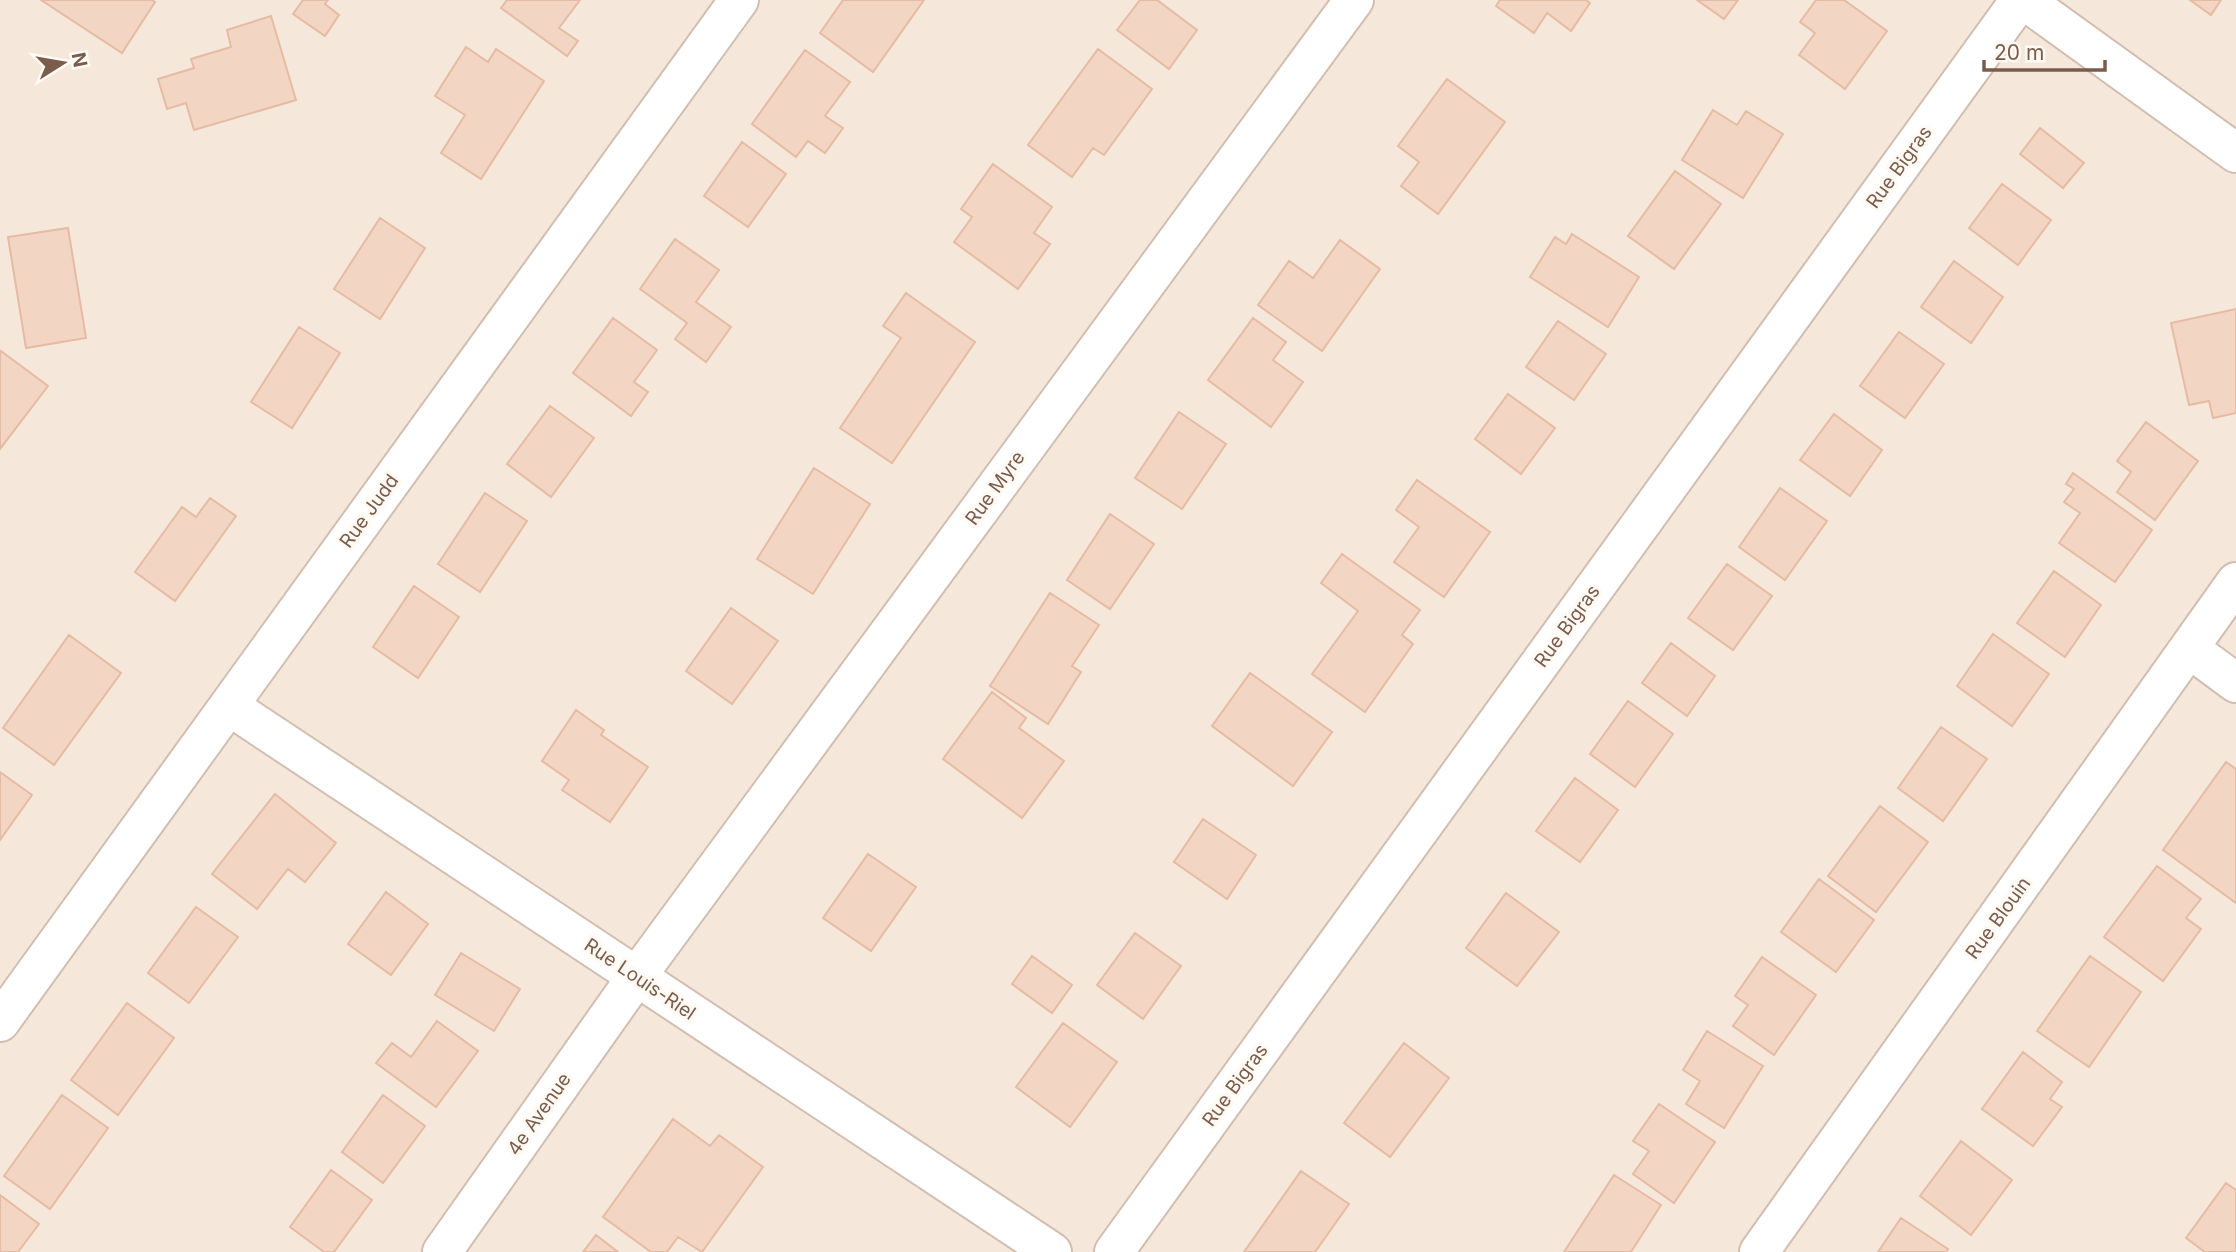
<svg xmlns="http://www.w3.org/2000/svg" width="2236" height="1252" font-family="Inter,sans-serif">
<rect width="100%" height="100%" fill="#fdf6ec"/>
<path fill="#f5e8da" d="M 0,0 L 2236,0 L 2236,1252 L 0,1252 Z"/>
<path fill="#f3d5c3" stroke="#e6bba3" stroke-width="2" d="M 41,0 L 152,0 L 155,2 L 122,53 Z
M 303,0 L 328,0 L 325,4 L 339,15 L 325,36 L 293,14 Z
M 507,0 L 580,0 L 559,28 L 578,41 L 567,56 L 501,8 Z
M 843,0 L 924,0 L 873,72 L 820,33 Z
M 1140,0 L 1157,0 L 1197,30 L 1169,69 L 1117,30 Z
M 1500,0 L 1586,0 L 1590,3 L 1571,31 L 1547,13 L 1534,33 L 1496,6 Z
M 1697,0 L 1738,0 L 1724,19 Z
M 1816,0 L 1844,0 L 1887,31 L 1845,89 L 1799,55 L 1815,33 L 1800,22 Z
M 2190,0 L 2221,0 L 2211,15 Z
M 271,16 L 296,100 L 194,130 L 186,103 L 167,109 L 158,79 L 194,68 L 191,59 L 231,47 L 227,30 Z
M 466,47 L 488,62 L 496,49 L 544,81 L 481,179 L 441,153 L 465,115 L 435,96 Z
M 1098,49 L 1152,89 L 1104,155 L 1093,148 L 1072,177 L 1028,145 Z
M 805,50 L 850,82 L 825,116 L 843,128 L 825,153 L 808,141 L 796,157 L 752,124 Z
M 1447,79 L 1505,122 L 1438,214 L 1401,186 L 1419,162 L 1398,146 Z
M 1713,110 L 1737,125 L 1746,111 L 1783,134 L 1743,198 L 1682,160 Z
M 2040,128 L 2084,163 L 2063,188 L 2020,154 Z
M 742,142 L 786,174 L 748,227 L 704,196 Z
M 993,164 L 1052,207 L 1034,233 L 1050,244 L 1018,289 L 954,242 L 972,217 L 961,209 Z
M 1675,171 L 1721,204 L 1674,269 L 1628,236 Z
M 2002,184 L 2051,220 L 2018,265 L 1969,228 Z
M 380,218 L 425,248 L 380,319 L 334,289 Z
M 68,228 L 86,338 L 26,348 L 8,237 Z
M 1572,234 L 1639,277 L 1608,327 L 1530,277 L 1555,237 L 1566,244 Z
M 675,239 L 719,270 L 696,302 L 731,327 L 706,362 L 675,339 L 687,323 L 640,289 Z
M 1340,240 L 1380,269 L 1322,351 L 1258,305 L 1289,261 L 1313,278 Z
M 1954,261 L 2003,297 L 1971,343 L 1921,307 Z
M 906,293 L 975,342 L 892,463 L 840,428 L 901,338 L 883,326 Z
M 2236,309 L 2236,413 L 2213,418 L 2209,401 L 2189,405 L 2171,323 Z
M 613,318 L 657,350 L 634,382 L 648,392 L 631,416 L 573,373 Z
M 1253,318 L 1286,342 L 1273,360 L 1303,382 L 1271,427 L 1208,380 Z
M 1558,321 L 1606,354 L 1574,400 L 1526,367 Z
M 299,327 L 340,353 L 292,428 L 251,402 Z
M 1899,332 L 1944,364 L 1905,418 L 1860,386 Z
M 1,351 L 48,386 L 0,449 L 0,353 Z
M 1508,394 L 1555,428 L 1521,474 L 1475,439 Z
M 550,406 L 594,438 L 551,497 L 507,464 Z
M 1179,412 L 1226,444 L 1182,509 L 1135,478 Z
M 1834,414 L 1882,450 L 1850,496 L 1800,460 Z
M 2146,422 L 2198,461 L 2155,520 L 2117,492 L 2131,472 L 2117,461 Z
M 814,468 L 870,504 L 813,594 L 757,559 Z
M 2073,473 L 2152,530 L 2115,582 L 2059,543 L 2080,513 L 2064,502 L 2074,489 L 2066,484 Z
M 1417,480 L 1490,532 L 1444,597 L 1394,562 L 1419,527 L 1396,510 Z
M 1780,488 L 1827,521 L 1785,580 L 1739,547 Z
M 485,493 L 527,521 L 480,592 L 438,564 Z
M 210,498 L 236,516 L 175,601 L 135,572 L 182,507 L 196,517 Z
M 1110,514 L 1154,544 L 1110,609 L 1067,580 Z
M 1342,554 L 1420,610 L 1402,635 L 1413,644 L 1365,712 L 1312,674 L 1358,611 L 1321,583 Z
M 1727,564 L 1772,596 L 1733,650 L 1688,618 Z
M 2054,571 L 2101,605 L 2065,657 L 2017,623 Z
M 414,586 L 459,617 L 418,678 L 373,647 Z
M 1050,593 L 1099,625 L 1072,666 L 1081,672 L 1048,724 L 990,686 Z
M 731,608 L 778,641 L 732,704 L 686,671 Z
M 1993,634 L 2049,674 L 2012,726 L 1957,686 Z
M 69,635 L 121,673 L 54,765 L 3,728 Z
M 1671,643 L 1715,676 L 1687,716 L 1642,683 Z
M 1250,673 L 1332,732 L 1293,786 L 1212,726 Z
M 992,692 L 1026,718 L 1019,728 L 1064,761 L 1022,818 L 943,759 Z
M 1628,701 L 1673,734 L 1635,787 L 1590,754 Z
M 576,710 L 604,730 L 601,735 L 648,767 L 610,822 L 562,790 L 569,780 L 542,761 Z
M 1941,727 L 1987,759 L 1943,821 L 1898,788 Z
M 2226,762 L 2236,769 L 2236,903 L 2163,850 Z
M 0,772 L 32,795 L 0,840 Z
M 1575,778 L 1618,810 L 1580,862 L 1536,831 Z
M 275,794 L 336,843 L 305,882 L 288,869 L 257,909 L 212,874 Z
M 1880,806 L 1928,842 L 1876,912 L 1828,876 Z
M 1203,819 L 1256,855 L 1227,899 L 1174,862 Z
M 868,854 L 916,887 L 871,951 L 823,918 Z
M 2157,866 L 2201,899 L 2186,918 L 2201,929 L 2163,981 L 2104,937 Z
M 1819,879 L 1874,920 L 1836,972 L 1781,932 Z
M 386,892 L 428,924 L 391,975 L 348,944 Z
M 1506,893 L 1559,932 L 1517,986 L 1466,948 Z
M 196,907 L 238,937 L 189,1003 L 148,973 Z
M 1135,933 L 1181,966 L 1143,1019 L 1097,985 Z
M 461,953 L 520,989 L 494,1031 L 435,995 Z
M 1032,956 L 1072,985 L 1052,1013 L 1012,984 Z
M 2090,956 L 2141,992 L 2089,1067 L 2037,1031 Z
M 1762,957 L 1816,995 L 1774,1055 L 1733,1026 L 1748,1005 L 1735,996 Z
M 127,1003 L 174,1038 L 118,1115 L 71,1080 Z
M 437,1021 L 478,1051 L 436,1107 L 376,1063 L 392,1043 L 411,1057 Z
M 1063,1023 L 1117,1062 L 1070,1127 L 1016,1087 Z
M 1707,1031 L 1763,1066 L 1724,1128 L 1686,1104 L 1700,1081 L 1683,1070 Z
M 1404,1043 L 1449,1078 L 1390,1157 L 1344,1123 Z
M 2023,1052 L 2062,1082 L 2050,1099 L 2062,1107 L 2033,1146 L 1982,1109 Z
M 62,1095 L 108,1128 L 50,1209 L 4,1176 Z
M 383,1095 L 425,1126 L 383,1183 L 342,1152 Z
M 1659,1104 L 1715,1142 L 1674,1203 L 1633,1174 L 1649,1151 L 1633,1141 Z
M 673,1119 L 710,1146 L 719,1135 L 763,1167 L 702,1252 L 678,1237 L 667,1252 L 651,1252 L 603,1217 Z
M 1961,1141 L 2012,1180 L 1971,1235 L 1920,1196 Z
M 331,1170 L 372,1200 L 334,1252 L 324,1252 L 290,1227 Z
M 1301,1171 L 1349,1204 L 1315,1252 L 1244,1252 Z
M 1614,1175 L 1661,1205 L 1631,1252 L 1564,1252 Z
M 2226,1183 L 2236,1190 L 2236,1252 L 2205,1252 L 2186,1238 Z
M 0,1195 L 39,1224 L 18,1252 L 0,1252 Z
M 1901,1218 L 1948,1249 L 1946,1252 L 1878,1252 Z
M 596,1235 L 618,1252 L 583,1252 Z"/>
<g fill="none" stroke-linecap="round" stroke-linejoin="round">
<g stroke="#d1beb0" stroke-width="42">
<path id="street" d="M 2024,0 L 2236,153
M 2190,649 L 2236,683
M 229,706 L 1052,1252
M 0,1022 L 739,0
M 442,1252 L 637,976 L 1354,0
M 1114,1252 L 2020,0
M 1759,1252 L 2236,582"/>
</g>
<use href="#street" stroke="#fff" stroke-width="38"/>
</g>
<g text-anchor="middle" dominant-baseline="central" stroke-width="7" stroke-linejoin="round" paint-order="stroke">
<g font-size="19" fill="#7a5c4d" stroke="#fffaf3">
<text transform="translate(1899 167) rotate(-54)">Rue Bigras</text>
<text transform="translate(995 488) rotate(-54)">Rue Myre</text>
<text transform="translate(369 511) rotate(-54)">Rue Judd</text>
<text transform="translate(1567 626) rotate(-54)">Rue Bigras</text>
<text transform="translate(1998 918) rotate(-54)">Rue Blouin</text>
<text transform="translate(640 979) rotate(34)">Rue Louis-Riel</text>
<text transform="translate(1235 1085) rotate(-54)">Rue Bigras</text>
<text transform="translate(539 1114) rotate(-55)">4e Avenue</text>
</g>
</g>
<g transform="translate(63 63) rotate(79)" stroke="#fffaf3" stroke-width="5" paint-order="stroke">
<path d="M0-5L12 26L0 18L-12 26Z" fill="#7a5c4d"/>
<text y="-10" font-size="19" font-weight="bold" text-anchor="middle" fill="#7a5c4d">N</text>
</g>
<path d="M1984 60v10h121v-10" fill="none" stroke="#7a5c4d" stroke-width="3.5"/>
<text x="1994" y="60" font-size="21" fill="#7a5c4d" stroke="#fffaf3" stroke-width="5" paint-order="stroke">20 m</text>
</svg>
